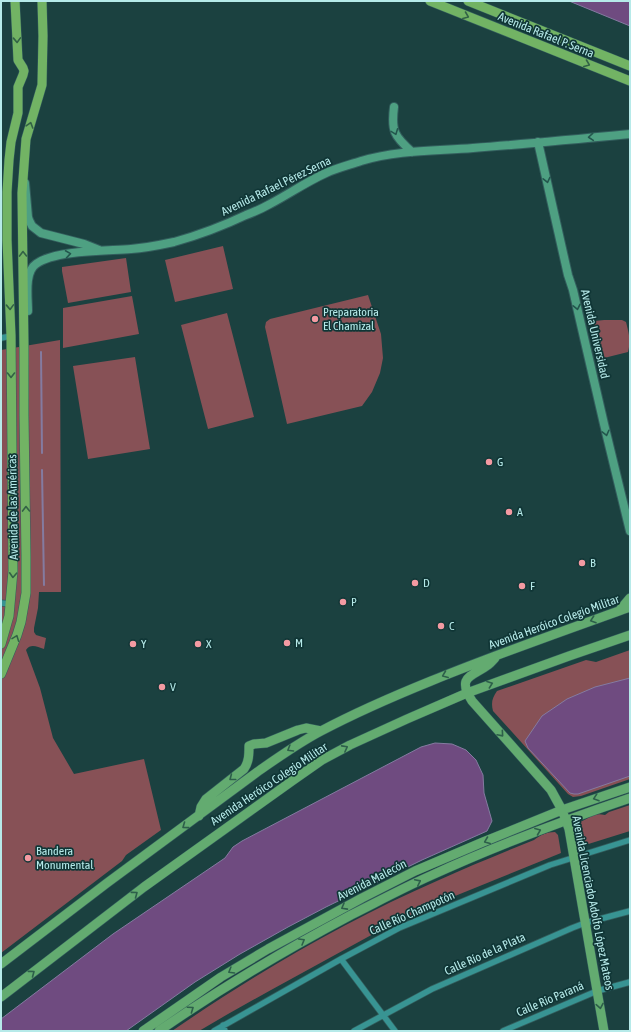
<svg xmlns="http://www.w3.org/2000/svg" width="631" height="1032" font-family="'Asap Condensed',sans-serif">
<rect width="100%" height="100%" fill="#1b4140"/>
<path fill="#875156" d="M 223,246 L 233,289 L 175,302 L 165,260 Z
M 126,258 L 131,292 L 68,303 L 62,271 L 62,267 Z
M 368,295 L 381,334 L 383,358 L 380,373 L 372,392 L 362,406 L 287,424 L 265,327 L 266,322 L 270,319 Z
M 132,296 L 139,334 L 63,348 L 63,308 Z
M 227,313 L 254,417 L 208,429 L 181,325 Z
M 604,320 L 622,320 L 626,322 C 629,334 631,340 628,352 L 604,358 L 600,354 L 594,326 L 595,321 Z
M 60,340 L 61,592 L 39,592 L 38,608 L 34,628 L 34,632 L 36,635 L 46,638 L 44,649 C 37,647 31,643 26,650 L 40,688 L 53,738 L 74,774 L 144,759 L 161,830 L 126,855 L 122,861 L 1,953 L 1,350 Z
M 135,357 L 150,449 L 88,459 L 73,366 Z
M 630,650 L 630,779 L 581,796 L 573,797 L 568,794 L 493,711 C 491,703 492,698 497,691 L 586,660 L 596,662 Z
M 630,805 L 630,831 L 582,846 L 579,825 L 580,822 C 590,818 593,812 605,815 L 609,812 Z
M 555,832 L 558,835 L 561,853 L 455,896 L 386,927 L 271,990 L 228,1014 L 199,1031 L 172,1031 C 256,973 345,921 439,880 C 470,866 502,853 534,840 C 540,835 547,832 555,832 Z"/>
<path fill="#6f4b80" stroke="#847ba0" d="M 569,1 L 627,1 L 630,2 L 630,26 Z
M 630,678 L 630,776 L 578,794 L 574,794 L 570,793 L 528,748 L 525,741 L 542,716 L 567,699 L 595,687 Z
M 435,743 L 452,744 L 466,750 L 476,760 L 483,775 L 484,793 L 492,821 L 487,831 L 422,860 L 326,907 L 288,927 L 240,954 L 195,982 L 126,1031 L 1,1031 L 1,1019 L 113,934 L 225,858 L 233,847 L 242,841 L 421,747 Z"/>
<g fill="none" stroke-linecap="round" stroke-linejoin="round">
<path stroke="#847ba0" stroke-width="2" d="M 41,352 L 42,453
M 42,470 L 44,585"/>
<g stroke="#335e5d" stroke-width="7">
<path id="minor" d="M 1,338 L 11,336
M 1,603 L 11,604
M 341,959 L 395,1031
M 223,1025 L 225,1031
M 214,1031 L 341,959 L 399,928 L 550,865 L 630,840
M 354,1031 L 432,989 L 572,928 L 585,923 L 630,911
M 503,1031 L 597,991 L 630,982"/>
</g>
<g stroke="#335e5d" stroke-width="10">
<path id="secondary" d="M 394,107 C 391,131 394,136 412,152
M 538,142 L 568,275 L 573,290 L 604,424 L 630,531
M 25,183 L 28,217 L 29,220 L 32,226 L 41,233 L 84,244 L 99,250
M 28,311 C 28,298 24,272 36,264 C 55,250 107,251 131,249 C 146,248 160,245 174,242 C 199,235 223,226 246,215 C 254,212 263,208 270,204 C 289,194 306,182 326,173 C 337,168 349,165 361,161 C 397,150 436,151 473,148 C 526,144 578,139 630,134"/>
</g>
<g stroke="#335e5d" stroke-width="10">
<path id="primary" d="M 619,611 L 630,598
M 495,658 C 493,660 491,663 488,665 C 472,677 456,676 472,701 L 551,790 L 562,810 L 569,829 L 604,1031
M 199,816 L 201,807 L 206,799 L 244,769 C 249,762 249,754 249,746 L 254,744 L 266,743 L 298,730 L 306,728 L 321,731
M 1,964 L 107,883 L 260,770 C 280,756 300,742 321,731 C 357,712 394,696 431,681 C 497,654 563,631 630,607
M 1,997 L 144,887 L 292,781 L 322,760 L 350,745 L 407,719 L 467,693 L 569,656 L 630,635
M 143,1031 L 221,977 L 268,949 L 362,898 L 415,871 L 483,842 L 562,810 L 630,787
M 159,1031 C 221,988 285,950 351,915 C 377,902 403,888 430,876 C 495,846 562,821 630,798"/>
</g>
<g stroke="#335e5d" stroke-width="10">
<path id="trunk" d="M 430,1 L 630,81
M 468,1 L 630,66
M 1,644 L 9,616 L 13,571 L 11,336 L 7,240 L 7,192 L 9,160 L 11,142 L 18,113 L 18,87 L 23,75 L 24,71 L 23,68 L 18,60 L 15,1
M 1,674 L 17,635 L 21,622 L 26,593 L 26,556 L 24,416 L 24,348 L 22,193 L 26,139 L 42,85 L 43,36 L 42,1"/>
</g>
<use href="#minor" stroke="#389493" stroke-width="5.5"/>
<use href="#secondary" stroke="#4ea082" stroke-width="8"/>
<use href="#primary" stroke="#63ab70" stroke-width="9"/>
<use href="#trunk" stroke="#72b364" stroke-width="9"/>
</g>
<defs><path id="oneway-chevron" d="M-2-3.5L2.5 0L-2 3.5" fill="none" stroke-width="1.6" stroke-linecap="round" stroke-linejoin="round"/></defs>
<g stroke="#326246">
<use href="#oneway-chevron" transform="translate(466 16) rotate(22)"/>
<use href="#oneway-chevron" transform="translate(17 40) rotate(88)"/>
<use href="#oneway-chevron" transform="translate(587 64) rotate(22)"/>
<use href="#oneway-chevron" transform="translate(30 125) rotate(-73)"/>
<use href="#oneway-chevron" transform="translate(23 254) rotate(-91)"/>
<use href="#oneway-chevron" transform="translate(10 307) rotate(88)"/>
<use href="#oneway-chevron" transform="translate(11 375) rotate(90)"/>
<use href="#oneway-chevron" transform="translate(26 509) rotate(-91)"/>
<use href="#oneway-chevron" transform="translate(13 575) rotate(93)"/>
<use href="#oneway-chevron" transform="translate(16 638) rotate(-69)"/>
</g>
<g stroke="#23564d">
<use href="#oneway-chevron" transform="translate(395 132) rotate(69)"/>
<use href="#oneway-chevron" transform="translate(591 137) rotate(175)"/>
<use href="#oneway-chevron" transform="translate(547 180) rotate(77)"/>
<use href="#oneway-chevron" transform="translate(68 254) rotate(-8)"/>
<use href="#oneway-chevron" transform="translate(577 307) rotate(78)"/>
<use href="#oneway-chevron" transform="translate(606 433) rotate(76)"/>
</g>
<g stroke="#2d5f4a">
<use href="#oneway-chevron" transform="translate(593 620) rotate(161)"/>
<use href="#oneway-chevron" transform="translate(445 675) rotate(158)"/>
<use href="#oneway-chevron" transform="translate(490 684) rotate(-20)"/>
<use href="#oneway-chevron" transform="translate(501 734) rotate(49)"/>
<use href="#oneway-chevron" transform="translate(345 748) rotate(-28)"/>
<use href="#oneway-chevron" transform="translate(290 749) rotate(149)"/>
<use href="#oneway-chevron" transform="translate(232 778) rotate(142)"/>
<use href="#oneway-chevron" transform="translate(596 798) rotate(161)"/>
<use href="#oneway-chevron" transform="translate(185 826) rotate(144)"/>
<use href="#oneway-chevron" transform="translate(538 831) rotate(-22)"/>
<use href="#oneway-chevron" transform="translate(487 841) rotate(158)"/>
<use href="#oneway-chevron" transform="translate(418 882) rotate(-26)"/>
<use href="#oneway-chevron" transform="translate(135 894) rotate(-37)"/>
<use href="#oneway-chevron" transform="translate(344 907) rotate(151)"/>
<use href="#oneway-chevron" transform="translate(302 941) rotate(-30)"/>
<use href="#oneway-chevron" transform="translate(231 971) rotate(149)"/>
<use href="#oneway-chevron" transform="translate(32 973) rotate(-37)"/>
<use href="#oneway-chevron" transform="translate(600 1006) rotate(80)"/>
<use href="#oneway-chevron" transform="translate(191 1009) rotate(-35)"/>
</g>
<g fill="#f49aa2" stroke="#103636" stroke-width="1.5">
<circle cx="315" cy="319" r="4"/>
<circle cx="489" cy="462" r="4"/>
<circle cx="509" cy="512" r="4"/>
<circle cx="582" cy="563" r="4"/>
<circle cx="415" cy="583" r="4"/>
<circle cx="522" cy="586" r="4"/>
<circle cx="343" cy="602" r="4"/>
<circle cx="441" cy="626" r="4"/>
<circle cx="287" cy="643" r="4"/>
<circle cx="133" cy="644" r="4"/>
<circle cx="198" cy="644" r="4"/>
<circle cx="162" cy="687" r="4"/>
<circle cx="28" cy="858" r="4"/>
</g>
<g text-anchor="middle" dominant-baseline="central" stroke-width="3.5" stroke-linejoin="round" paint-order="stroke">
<g font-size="12" fill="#b6eae9" stroke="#103636">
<text transform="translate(546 35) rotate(22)">Avenida Rafael P. Serna</text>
<text transform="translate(276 186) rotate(-26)">Avenida Rafael Pérez Serna</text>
<text transform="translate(595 334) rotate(77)">Avenida Universidad</text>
<text transform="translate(13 507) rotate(-91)">Avenida de las Américas</text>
<text transform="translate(554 622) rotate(-20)">Avenida Heróico Colegio Militar</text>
<text transform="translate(269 784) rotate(-34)">Avenida Heróico Colegio Militar</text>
<text transform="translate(372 880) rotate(-27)">Avenida Malecón</text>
<text transform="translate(593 903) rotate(79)">Avenida Licenciado Adolfo López Mateos</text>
<text transform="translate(412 913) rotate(-24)">Calle Río Champotón</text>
<text transform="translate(485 954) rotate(-24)">Calle Río de la Plata</text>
<text transform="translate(550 999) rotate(-23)">Calle Río Paraná</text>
</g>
<g font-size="12" fill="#b6eae9" stroke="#103636" text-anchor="start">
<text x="323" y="312">Preparatoria<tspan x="323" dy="14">El Chamizal</tspan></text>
<text x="497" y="462">G</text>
<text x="517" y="512">A</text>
<text x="590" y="563">B</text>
<text x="423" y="583">D</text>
<text x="530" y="586">F</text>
<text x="351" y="602">P</text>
<text x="449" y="626">C</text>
<text x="295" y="643">M</text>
<text x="141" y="644">Y</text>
<text x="206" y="644">X</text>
<text x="170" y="687">V</text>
<text x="36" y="851">Bandera<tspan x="36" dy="14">Monumental</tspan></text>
</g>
</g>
<rect width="631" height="1032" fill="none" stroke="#b6eae9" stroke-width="4"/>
</svg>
